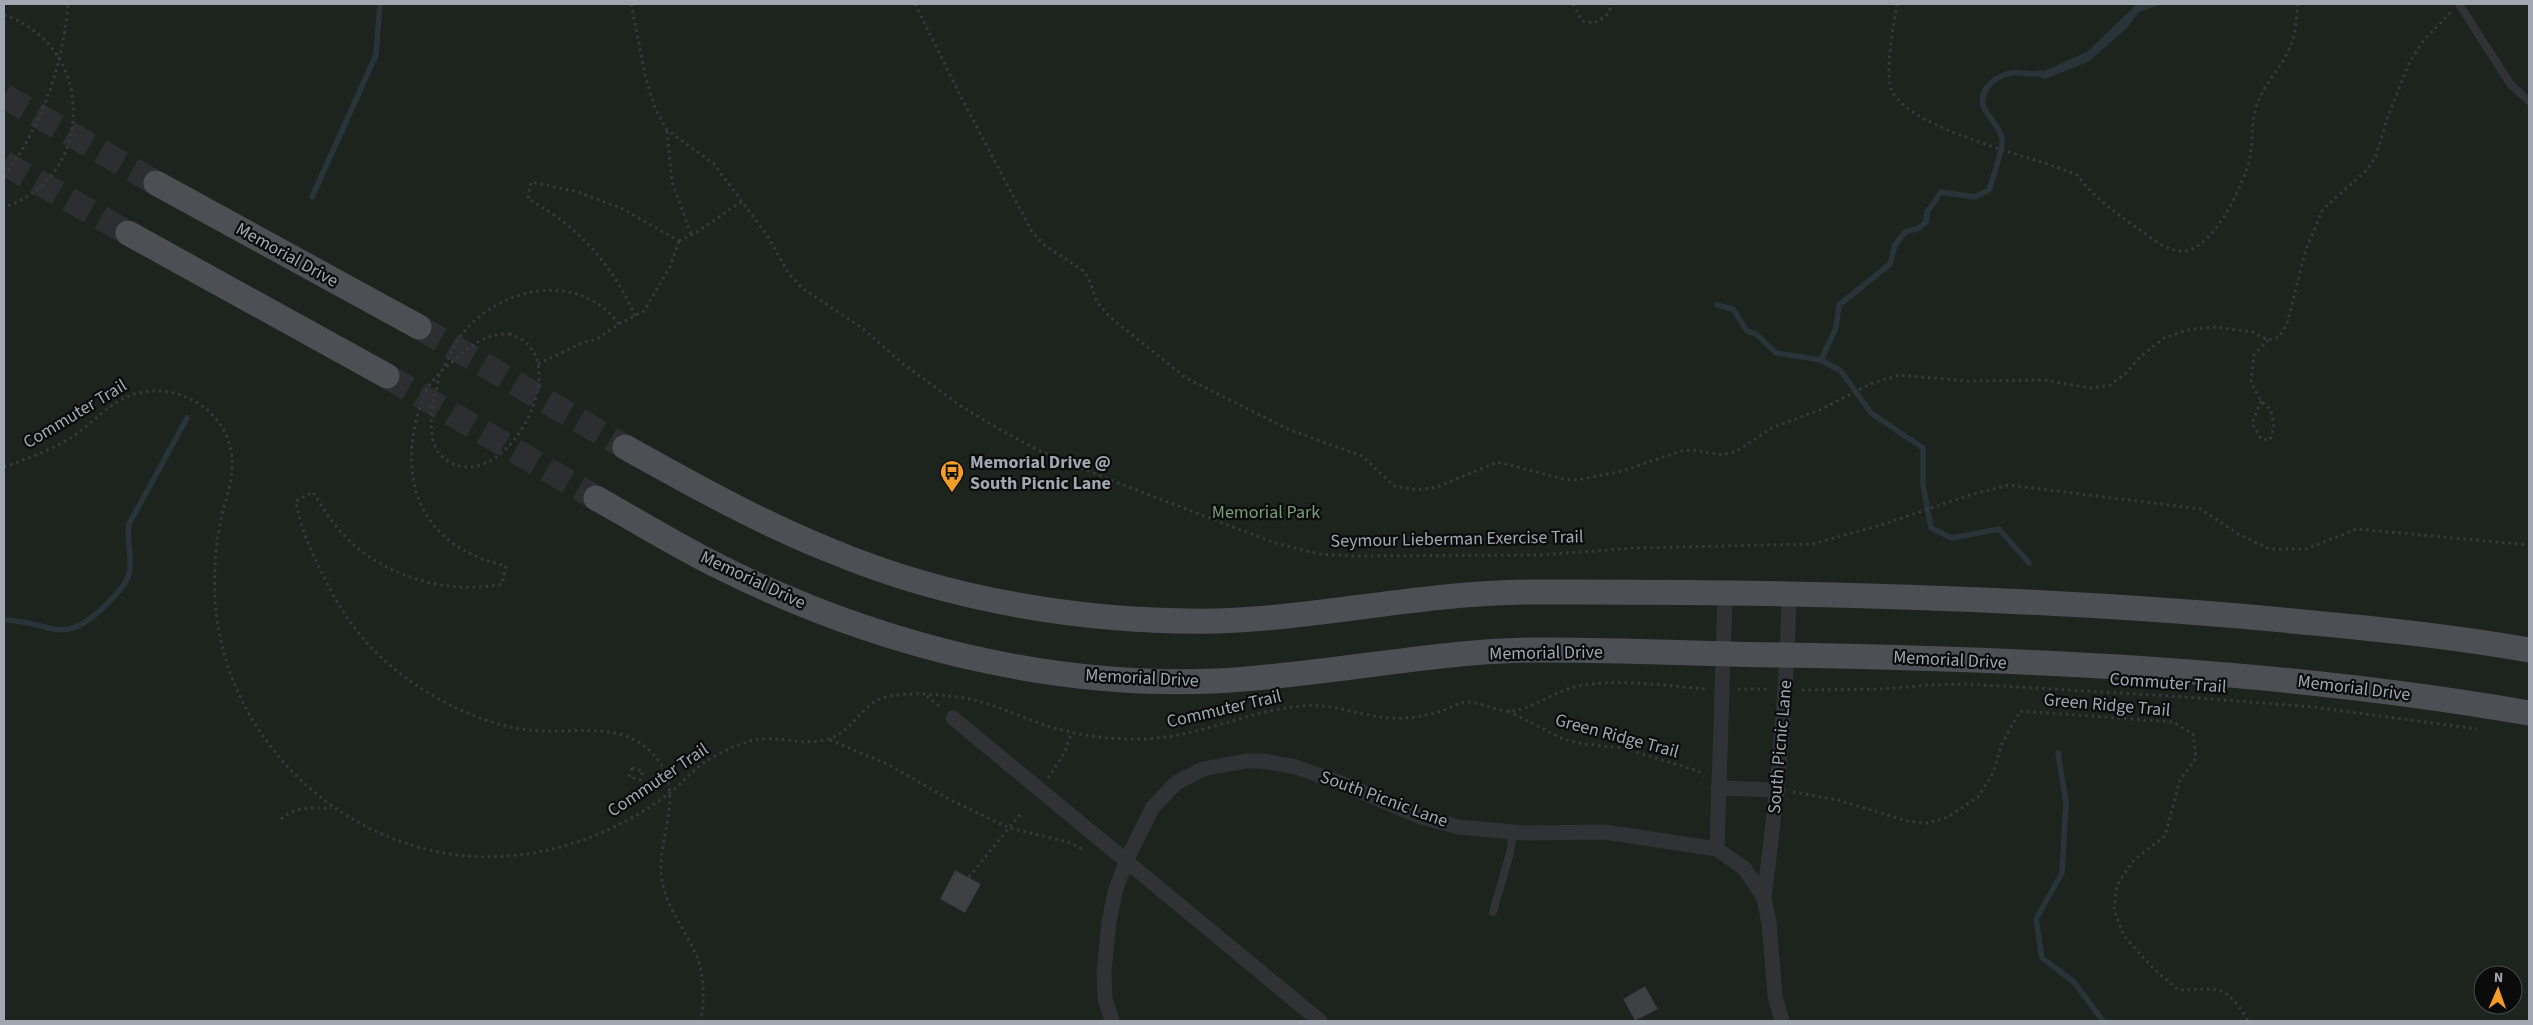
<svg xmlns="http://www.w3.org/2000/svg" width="2533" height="1025" font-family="'Source Sans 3',sans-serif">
<rect width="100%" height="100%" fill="#101011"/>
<path fill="#1c241d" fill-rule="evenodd" d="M 4,4 L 2529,4 L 2529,1021 L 4,1021 ZM 2483,975 L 2513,975 L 2513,1005 L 2483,1005 Z"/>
<path fill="#29343a" d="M 2137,4 L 2162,4 L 2139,12 L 2127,28 L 2088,62 L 2045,79 L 2035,75 L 2087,52 Z"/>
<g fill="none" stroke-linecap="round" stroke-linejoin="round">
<path stroke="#29343a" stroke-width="5.5" d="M 312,197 L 376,55 L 380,4
M 1717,305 L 1733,309 L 1747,331 L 1756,334 L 1776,353 L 1821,360
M 2029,563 L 1999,529 L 1952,538 L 1931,528 L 1923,485 L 1923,448 L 1871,413 L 1841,371 L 1821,360 L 1836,328 L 1839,305 L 1890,264 L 1895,245 L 1905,232 L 1919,228 L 1926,222 L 1927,212 L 1941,192 L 1975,197 L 1989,190 C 1992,180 2004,147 2002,138 C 1999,125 1986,116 1983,105 C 1980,88 1996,76 2011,73 C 2021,71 2031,76 2041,73
M 4,620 C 53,621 61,649 106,605 C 114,597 126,585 129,574 C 133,558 126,540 129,524 L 187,418
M 2058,753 L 2066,803 L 2062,873 L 2036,919 L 2042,958 L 2074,982 L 2103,1021"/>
</g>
<path fill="#3f4044" stroke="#2a2a2d" d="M 955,870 L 981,884 L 965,913 L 940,899 Z
M 1645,986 L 1658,1009 L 1635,1021 L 1623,999 Z"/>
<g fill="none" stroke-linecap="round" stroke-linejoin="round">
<path stroke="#2d2e31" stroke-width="25" stroke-dasharray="25 12" stroke-linecap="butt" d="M 4,96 L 156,183
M 4,163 L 128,233
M 419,327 L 625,447
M 387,376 L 596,498"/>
<path stroke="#37393d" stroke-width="3" stroke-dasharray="2.5 4" stroke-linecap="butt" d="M 631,4 L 646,79 L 655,108 L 667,130 L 714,164 L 767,235 L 789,274 L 802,288 L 862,328 L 902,363 L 962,407 L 1001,430 L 1040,451 L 1113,481 L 1275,543 L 1319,554 L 1351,556 L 1539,555 L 1635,548 L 1813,544 L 1881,525 L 1973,494 L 2009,485 L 2201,509 L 2238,534 L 2270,549 L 2306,549 L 2357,529 L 2529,545
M 915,4 L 960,95 L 1031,230 L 1043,244 L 1082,270 L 1088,277 L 1097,302 L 1110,317 L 1186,378 L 1290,430 L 1362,456 L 1394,486 L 1418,490 L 1437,487 L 1498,462 L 1563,479 L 1577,480 L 1622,471 L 1681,451 L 1693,450 L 1722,455 L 1735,452 L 1772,428 L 1822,409 L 1870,384 L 1899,375 L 1968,381 L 2043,380 L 2091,388 L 2110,385 L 2125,374 L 2139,358 L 2164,338 L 2188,330 L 2213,327 L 2253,332 L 2268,340 L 2279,337 L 2287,324 L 2306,249 L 2323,209 L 2367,170 L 2376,156 L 2388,116 L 2410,61 L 2424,40 L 2451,12
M 1573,4 L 1582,21 L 1594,23 L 1605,17 L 1613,4
M 1897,4 C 1894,22 1884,75 1892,91 C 1912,131 2034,156 2077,175 C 2094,197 2113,211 2136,227 C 2149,236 2163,249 2179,251 C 2209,255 2238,195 2246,171 C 2254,151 2250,129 2256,108 C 2262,85 2283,67 2291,45 C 2296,33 2296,17 2298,4
M 4,15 C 96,45 97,178 4,207
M 667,131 L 672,182 L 691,234
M 4,176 C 42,127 63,65 68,4
M 679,241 L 697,232 L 741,202
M 635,316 C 613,265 577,225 528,199 L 531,182 L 578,192 L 623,209 L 679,241
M 619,324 C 578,269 496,287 459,338 C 452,349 448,361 441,372 C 437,377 432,381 429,386 C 419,403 414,426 412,445 C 407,511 442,551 506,566 L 502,584 C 444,596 377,574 339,530 C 329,518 321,505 313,492 L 296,501 C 300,526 309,547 320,569 C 332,594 344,616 362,637 C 398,682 471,724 529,730 C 570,735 620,719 652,753 C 691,793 652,841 663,885 C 669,911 687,933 697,957 C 705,976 704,1002 701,1021
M 509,334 C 583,353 504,503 445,459 C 424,443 432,408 437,387 C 438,382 438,375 441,372 C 443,368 449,365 452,362 C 469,347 485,333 509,334 Z
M 538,364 L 582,343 L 597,339 L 619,324 L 644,311 L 670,267 L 679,241
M 2261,401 L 2252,423 L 2261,439 L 2270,440 L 2274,427 L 2271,410 L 2261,401 L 2251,382 L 2254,355 L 2268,340
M 4,467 C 27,459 51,450 72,437 C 95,422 114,396 143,392 C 182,385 224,411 231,451 C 235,473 228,493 222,514 C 218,531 216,549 215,567 C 207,696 295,812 418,847 C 505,872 598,847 670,793 C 681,784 690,773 702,764 C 714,755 734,746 750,741 C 774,734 800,746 824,740 C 848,735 856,715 874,702 C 892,690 937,694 958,697 C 987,701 1012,713 1039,723 C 1072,735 1109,740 1144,739 C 1199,737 1247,711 1301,706 C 1337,702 1369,721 1406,718 C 1420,717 1434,714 1447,709 C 1455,706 1458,702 1467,702 C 1481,702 1495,711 1509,711 C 1531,711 1555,690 1579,686 C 1620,678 1665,686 1706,689
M 1738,689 L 1769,689
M 1802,690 L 1882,689 L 1929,685 L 1966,684 L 2171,696 L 2313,707 L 2477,729
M 927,696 L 941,708
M 1508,711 L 1563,739 L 1583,744 L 1623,748 L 1698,771 L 1704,776
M 830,740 L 887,764 L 949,799 L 1009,828 L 1068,842 L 1084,850
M 632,768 L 643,771 L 640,780 L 629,777 Z
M 1048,778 L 1065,752 L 1072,732
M 1793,792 L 1838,800 L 1907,821 L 1928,823 L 1948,817 L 1978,797 L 1993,773 L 2002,744 L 2020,711 L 2173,722 L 2193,734 L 2196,758 L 2180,780 L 2165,836 L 2134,860 L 2117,885 L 2114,910 L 2124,936 L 2152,967 L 2178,990 C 2219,989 2226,983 2248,1021
M 281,819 C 296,806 312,808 331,808
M 969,877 L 1021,813"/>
<path stroke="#313236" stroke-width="8" d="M 2459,4 L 2511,85 L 2529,101
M 1493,912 L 1510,853 L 1513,832"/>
<path stroke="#313236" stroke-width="15" d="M 953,718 L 1320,1021
M 1718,788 L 1778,790
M 1717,849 L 1725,594
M 1764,898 C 1777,797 1787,697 1789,595
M 1112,1021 L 1105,999 L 1104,972 L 1109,922 L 1115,892 L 1127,859 L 1153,807 L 1176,783 L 1203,769 L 1246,761 L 1262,761 L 1296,767 L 1341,783 L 1421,817 L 1459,827 L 1523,833 L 1605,832 L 1717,849 L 1745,869 L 1764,898 L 1769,923 L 1775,996 L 1782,1021"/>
<path stroke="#4d4f55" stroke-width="25" d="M 156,183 L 419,327
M 128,233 L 387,376
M 625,447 C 693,485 761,523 834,552 C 952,601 1088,623 1216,621 C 1320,618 1422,593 1527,592 C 1764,591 2002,596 2239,616 C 2335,625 2433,633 2529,650
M 596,498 C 639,522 682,549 726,570 C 876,644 1047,688 1215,681 C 1321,676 1425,652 1531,650 C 1613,649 1696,654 1779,655 C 2029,659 2282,670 2529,713"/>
</g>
<defs>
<g id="bus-pin" transform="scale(1.25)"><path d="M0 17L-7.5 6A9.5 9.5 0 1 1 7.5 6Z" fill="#f39c27" stroke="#0b0b0c"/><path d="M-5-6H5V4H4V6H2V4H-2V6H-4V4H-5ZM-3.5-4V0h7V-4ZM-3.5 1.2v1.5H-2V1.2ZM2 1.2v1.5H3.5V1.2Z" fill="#111"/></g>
</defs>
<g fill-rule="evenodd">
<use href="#bus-pin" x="952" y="472"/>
</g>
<g text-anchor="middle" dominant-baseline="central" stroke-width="4.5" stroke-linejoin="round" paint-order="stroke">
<g font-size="18" fill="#a1a8b2" stroke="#0b0b0c">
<text transform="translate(287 255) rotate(29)">Memorial Drive</text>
<text transform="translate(75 414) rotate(-31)">Commuter Trail</text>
<text transform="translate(1457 539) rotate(-1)">Seymour Lieberman Exercise Trail</text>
<text transform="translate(753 580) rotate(25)">Memorial Drive</text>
<text transform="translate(1546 653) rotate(-1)">Memorial Drive</text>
<text transform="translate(1950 660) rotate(3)">Memorial Drive</text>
<text transform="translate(1142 678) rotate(3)">Memorial Drive</text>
<text transform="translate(2168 683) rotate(4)">Commuter Trail</text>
<text transform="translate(2354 688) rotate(7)">Memorial Drive</text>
<text transform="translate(2107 705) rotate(5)">Green Ridge Trail</text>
<text transform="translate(1224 709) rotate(-13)">Commuter Trail</text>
<text transform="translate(1617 736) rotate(15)">Green Ridge Trail</text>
<text transform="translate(1780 747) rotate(-85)">South Picnic Lane</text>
<text transform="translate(658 780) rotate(-34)">Commuter Trail</text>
<text transform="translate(1384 799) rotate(20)">South Picnic Lane</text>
</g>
<g font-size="18" font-weight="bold" fill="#a1a8b2" stroke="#0b0b0c" text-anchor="start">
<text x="970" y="462">Memorial Drive @<tspan x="970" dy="21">South Picnic Lane</tspan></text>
</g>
<g font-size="18" fill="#789e77" stroke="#0b0b0c">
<text x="1266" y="512">Memorial Park</text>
</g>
</g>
<rect width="2533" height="1025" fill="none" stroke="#a1a8b2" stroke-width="10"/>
<g transform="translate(2498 990) rotate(2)"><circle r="24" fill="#0b0b0c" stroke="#474a4e"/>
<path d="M0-4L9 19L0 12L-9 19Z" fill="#f39c27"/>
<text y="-8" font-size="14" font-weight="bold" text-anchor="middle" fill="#a1a8b2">N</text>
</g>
</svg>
